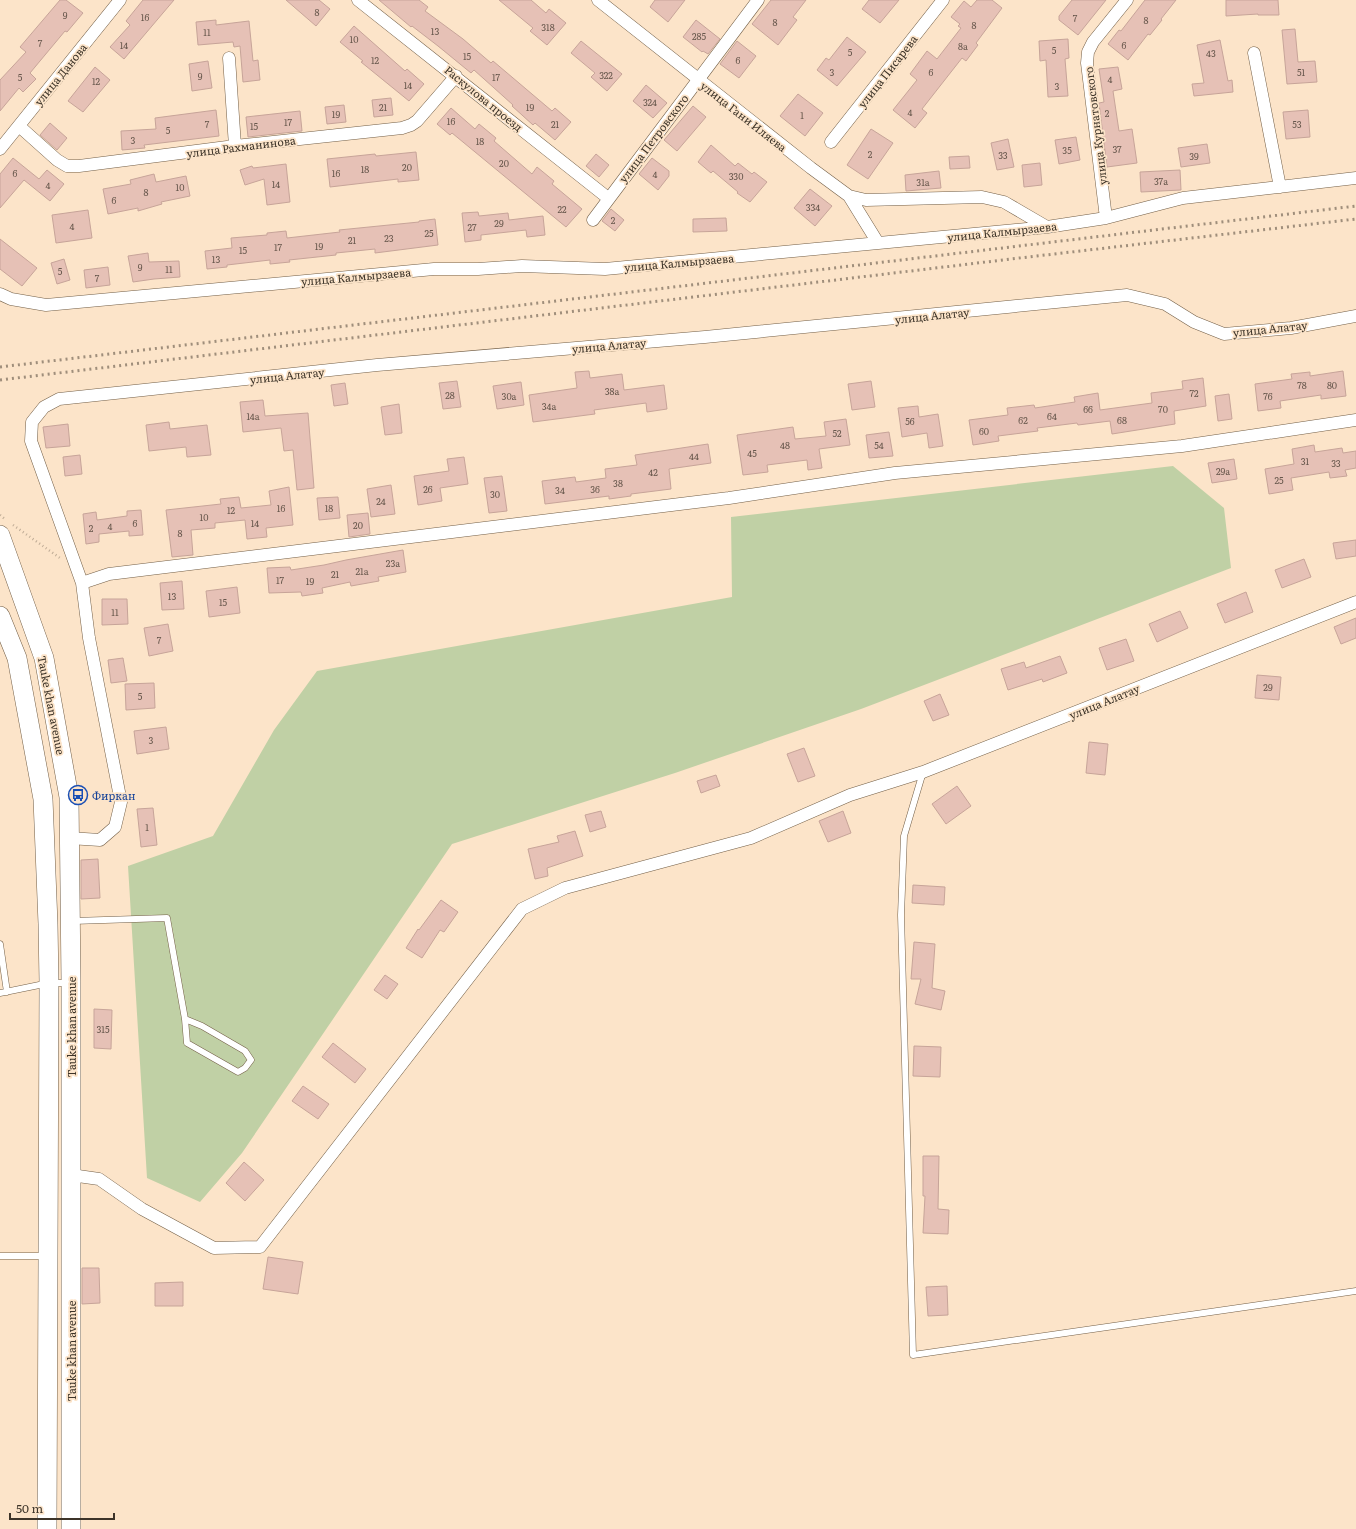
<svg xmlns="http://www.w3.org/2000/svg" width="1356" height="1529" font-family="Literata,serif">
<rect width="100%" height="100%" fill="#fce4c9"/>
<path fill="#c0d0a5" d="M 1173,466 L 1224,508 L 1231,568 L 861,709 L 675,773 L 452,844 L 242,1153 L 200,1202 L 147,1178 L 128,866 L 213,836 L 274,730 L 317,671 L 732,597 L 731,517 Z"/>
<path fill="#e6c1b6" stroke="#c7a499" d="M 60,0 L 66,0 L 83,13 L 67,32 L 65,31 L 30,73 L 36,79 L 23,92 L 19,88 L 0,111 L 0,80 L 26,52 L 20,47 Z
M 143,0 L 174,0 L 124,59 L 110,47 L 130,25 L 126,21 Z
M 286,0 L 319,0 L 330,9 L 316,26 Z
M 379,0 L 419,0 L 428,7 L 425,11 L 463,39 L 491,63 L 493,61 L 552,111 L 555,108 L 571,122 L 555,140 L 535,123 L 533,125 L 512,106 L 513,105 L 474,70 L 471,73 L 438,46 L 412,26 L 411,27 Z
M 499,0 L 531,0 L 546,13 L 549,9 L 566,23 L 547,45 L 530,31 L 533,28 Z
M 655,0 L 685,0 L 668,22 L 650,7 Z
M 771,0 L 806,0 L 793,17 L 797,20 L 778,45 L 752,24 Z
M 869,0 L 899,0 L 880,23 L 862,9 Z
M 977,0 L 992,0 L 1002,8 L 976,43 L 978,45 L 966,61 L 962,58 L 922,109 L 927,113 L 915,128 L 893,110 L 917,80 L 910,74 L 927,51 L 937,59 L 961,28 L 958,26 L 960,24 L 951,17 L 964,1 L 971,7 Z
M 1072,0 L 1106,0 L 1078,35 L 1059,20 L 1059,16 Z
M 1145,0 L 1176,0 L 1161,19 L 1162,20 L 1150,35 L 1148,34 L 1128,60 L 1108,44 L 1119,30 L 1121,31 Z
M 1226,0 L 1278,0 L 1279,15 L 1258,15 L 1258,14 L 1226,16 Z
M 216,20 L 216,25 L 249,21 L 253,61 L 258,60 L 260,80 L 243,82 L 240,46 L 234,47 L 233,42 L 198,45 L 196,22 Z
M 696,20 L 720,39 L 708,54 L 703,51 L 702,52 L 683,37 Z
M 354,26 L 405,71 L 407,69 L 424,84 L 409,101 L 361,62 L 363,61 L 340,42 Z
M 1295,29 L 1298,62 L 1315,61 L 1317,82 L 1287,84 L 1282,30 Z
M 847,37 L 866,52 L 837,86 L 817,70 L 826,58 L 829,60 Z
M 1068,39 L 1069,58 L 1065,59 L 1068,96 L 1048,97 L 1046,60 L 1040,61 L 1039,41 Z
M 1220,40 L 1228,81 L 1232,80 L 1233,92 L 1194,96 L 1192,84 L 1204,83 L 1197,45 Z
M 581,41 L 622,74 L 607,91 L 591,77 L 595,73 L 571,53 Z
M 737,41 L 756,56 L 739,78 L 720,64 Z
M 208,61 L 212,88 L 192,91 L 189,64 Z
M 95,67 L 110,80 L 83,112 L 68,101 Z
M 1118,67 L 1122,89 L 1113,91 L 1119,131 L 1132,129 L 1137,163 L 1107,167 L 1099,103 L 1104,102 L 1099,69 Z
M 646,85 L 667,103 L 653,118 L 633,101 Z
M 798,94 L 823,113 L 805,136 L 780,116 Z
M 391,98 L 393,115 L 374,117 L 372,100 Z
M 344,105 L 346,122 L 327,124 L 325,107 Z
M 693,106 L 706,117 L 677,151 L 664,140 Z
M 451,108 L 475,129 L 479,124 L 496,138 L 494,141 L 532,174 L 537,167 L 554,181 L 552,184 L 582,209 L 566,227 L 452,133 L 450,135 L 437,124 Z
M 216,110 L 219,136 L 144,145 L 145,148 L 122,150 L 121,131 L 156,129 L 155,118 Z
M 1308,110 L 1310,137 L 1286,139 L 1283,112 Z
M 300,111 L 302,131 L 248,137 L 246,117 Z
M 50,123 L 67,138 L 57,150 L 40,135 Z
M 871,129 L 893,143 L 868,179 L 847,165 Z
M 1076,137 L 1080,160 L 1059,164 L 1055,140 Z
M 1008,139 L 1014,167 L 997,170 L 991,143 Z
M 1207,144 L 1210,163 L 1181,167 L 1178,148 Z
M 711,145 L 735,166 L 738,163 L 752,174 L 754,172 L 767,182 L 750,202 L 737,193 L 738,192 L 713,171 L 711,173 L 698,162 Z
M 416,152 L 419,180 L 398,182 L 398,179 L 330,187 L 327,159 L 375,154 L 376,156 Z
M 596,154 L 609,165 L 599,177 L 586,166 Z
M 969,156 L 970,168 L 950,169 L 949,157 Z
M 13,158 L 39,179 L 47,170 L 64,184 L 50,201 L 24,180 L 0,208 L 0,174 Z
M 652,158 L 669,171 L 669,176 L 658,190 L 639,174 Z
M 1040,163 L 1042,185 L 1024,187 L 1022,165 Z
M 286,164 L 290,202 L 267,205 L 264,179 L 245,185 L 240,170 L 252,166 L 253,168 Z
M 1180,170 L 1181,190 L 1141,192 L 1140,172 Z
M 939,171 L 941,188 L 906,191 L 905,175 Z
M 154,174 L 156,182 L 186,176 L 190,196 L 161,202 L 162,204 L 138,211 L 138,208 L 108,214 L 103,189 L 131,184 L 130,180 Z
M 810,189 L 832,206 L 815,226 L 794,208 Z
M 611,209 L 624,220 L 615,231 L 602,221 Z
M 88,210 L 92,238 L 56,243 L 52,215 Z
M 478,212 L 479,216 L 508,213 L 509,220 L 543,216 L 545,235 L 527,237 L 526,230 L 481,235 L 481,240 L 465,242 L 462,213 Z
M 726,218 L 727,231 L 693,232 L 693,219 Z
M 435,219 L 438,245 L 375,253 L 375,249 L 336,253 L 336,255 L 289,260 L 290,262 L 270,264 L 270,260 L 227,265 L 227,267 L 207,269 L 205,251 L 232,248 L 231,238 L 267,235 L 267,233 L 286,231 L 287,238 L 340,232 L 339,230 L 419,222 L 419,221 Z
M 0,239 L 37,268 L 22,286 L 0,269 Z
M 148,253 L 149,262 L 179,261 L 180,277 L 154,279 L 133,282 L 128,256 Z
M 64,259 L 70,280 L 57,284 L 51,263 Z
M 108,267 L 110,285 L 86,288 L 84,270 Z
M 589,371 L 590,378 L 622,374 L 624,390 L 664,385 L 667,409 L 647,412 L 646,403 L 594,410 L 595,414 L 533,422 L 529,395 L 577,388 L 575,372 Z
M 1343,371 L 1346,396 L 1321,399 L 1321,395 L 1280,401 L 1281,408 L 1258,411 L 1255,384 L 1292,379 L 1291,374 L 1310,372 L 1310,376 Z
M 1203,378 L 1206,406 L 1174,411 L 1175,424 L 1112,434 L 1110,421 L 1078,425 L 1077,423 L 1037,428 L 1038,431 L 998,436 L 999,441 L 973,445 L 969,420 L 1008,415 L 1007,408 L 1034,405 L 1035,408 L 1075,402 L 1074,397 L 1098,393 L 1100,410 L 1152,403 L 1151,393 L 1183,389 L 1182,381 Z
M 457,381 L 461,407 L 443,409 L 439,383 Z
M 871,381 L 875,407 L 852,410 L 848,384 Z
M 521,382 L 524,405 L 497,409 L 493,386 Z
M 345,383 L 348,404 L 334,406 L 331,385 Z
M 1229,394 L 1232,419 L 1218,421 L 1215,396 Z
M 263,400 L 265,416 L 308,413 L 314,488 L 297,490 L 293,450 L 284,451 L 281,428 L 243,432 L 240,402 Z
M 399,404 L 402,433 L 385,435 L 381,407 Z
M 918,406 L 919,417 L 938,414 L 943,446 L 929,448 L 927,433 L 902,437 L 898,408 Z
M 846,419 L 850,445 L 819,449 L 822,468 L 808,470 L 807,460 L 767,465 L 768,472 L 743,475 L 737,435 L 793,427 L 795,439 L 826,436 L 824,422 Z
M 169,422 L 170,429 L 207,425 L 211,455 L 187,457 L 186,447 L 149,451 L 146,425 Z
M 68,424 L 70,446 L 46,448 L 43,427 Z
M 889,432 L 893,456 L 869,458 L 866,435 Z
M 708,444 L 711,463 L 669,469 L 671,489 L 631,494 L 631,496 L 609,499 L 609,496 L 545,504 L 542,481 L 575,477 L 576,482 L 606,478 L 605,469 L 637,465 L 635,455 Z
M 1314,445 L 1315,452 L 1342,448 L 1343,453 L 1356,451 L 1356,468 L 1345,470 L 1347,476 L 1330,478 L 1329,472 L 1291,478 L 1293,490 L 1269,494 L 1265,469 L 1294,464 L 1292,449 Z
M 80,455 L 82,474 L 65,476 L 63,457 Z
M 464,457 L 468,484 L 440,488 L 442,501 L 418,505 L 414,476 L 449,471 L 447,459 Z
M 1234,459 L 1237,479 L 1212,483 L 1208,463 Z
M 502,476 L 507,511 L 489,513 L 484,478 Z
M 391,485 L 395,514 L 371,517 L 367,489 Z
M 289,487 L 293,525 L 266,528 L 267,537 L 247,539 L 245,520 L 215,523 L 215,528 L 191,530 L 193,555 L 172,557 L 166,510 L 221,504 L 220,499 L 239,497 L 241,508 L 271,505 L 269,491 Z
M 338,497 L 340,518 L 319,520 L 317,498 Z
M 141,510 L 143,535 L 129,536 L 129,531 L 99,534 L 99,542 L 86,544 L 83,514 L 96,512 L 97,520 L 127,516 L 127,511 Z
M 368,513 L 370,534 L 349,537 L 347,515 Z
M 1356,540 L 1356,556 L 1336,559 L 1333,543 Z
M 403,550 L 406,572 L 378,577 L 379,581 L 351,586 L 350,582 L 322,588 L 323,593 L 302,596 L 301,592 L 269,593 L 267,568 L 290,567 L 291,570 L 324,565 L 346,560 Z
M 1304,559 L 1311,577 L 1282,588 L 1275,570 Z
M 182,581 L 184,609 L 162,610 L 160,583 Z
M 237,587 L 240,613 L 209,617 L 206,591 Z
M 1246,592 L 1253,612 L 1225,623 L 1217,604 Z
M 102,599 L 127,599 L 128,624 L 102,625 Z
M 1180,611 L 1188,628 L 1157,642 L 1149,624 Z
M 1356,618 L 1356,638 L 1341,644 L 1334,627 Z
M 168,624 L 173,651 L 149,656 L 144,628 Z
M 1126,639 L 1134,661 L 1107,670 L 1099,648 Z
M 1060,656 L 1067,673 L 1043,682 L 1042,679 L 1008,690 L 1001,669 L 1024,662 L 1026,668 Z
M 123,658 L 127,681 L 111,683 L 108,660 Z
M 1257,675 L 1281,677 L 1279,700 L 1255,698 Z
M 154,683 L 155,708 L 126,710 L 125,684 Z
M 940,694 L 949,715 L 933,721 L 924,701 Z
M 166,727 L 169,749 L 137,754 L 134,731 Z
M 1089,742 L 1108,744 L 1105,775 L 1086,773 Z
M 804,748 L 815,776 L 798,782 L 787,754 Z
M 716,775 L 720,786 L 701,793 L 697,781 Z
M 957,786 L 971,806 L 946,824 L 932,804 Z
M 153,808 L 157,845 L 141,847 L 137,809 Z
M 601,811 L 606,827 L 590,832 L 585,815 Z
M 843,811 L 851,833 L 828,842 L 819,821 Z
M 575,831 L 583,856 L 547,868 L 548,876 L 535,879 L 528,849 L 559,842 L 557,836 Z
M 98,859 L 100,898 L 81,899 L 81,860 Z
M 913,885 L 945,887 L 944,905 L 912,903 Z
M 441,900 L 458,912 L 444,932 L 440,930 L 422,958 L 406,948 L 418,929 L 419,930 Z
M 914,942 L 935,944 L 932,988 L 945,991 L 941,1010 L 915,1004 L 921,979 L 911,979 Z
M 385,975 L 398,984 L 387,999 L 374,990 Z
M 94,1009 L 112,1010 L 111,1049 L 94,1048 Z
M 333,1043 L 366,1069 L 355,1083 L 322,1057 Z
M 914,1046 L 941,1047 L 940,1077 L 913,1076 Z
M 303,1086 L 329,1104 L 318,1119 L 292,1101 Z
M 923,1156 L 939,1156 L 938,1209 L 949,1210 L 948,1234 L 923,1233 L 925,1196 L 923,1196 Z
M 244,1162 L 264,1180 L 245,1201 L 226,1183 Z
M 268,1257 L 303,1262 L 298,1294 L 263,1289 Z
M 82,1268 L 99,1268 L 100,1303 L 82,1304 Z
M 183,1282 L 183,1306 L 155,1306 L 155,1283 Z
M 947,1286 L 948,1315 L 928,1316 L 926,1287 Z"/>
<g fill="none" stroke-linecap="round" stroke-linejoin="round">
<g stroke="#735f47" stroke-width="7">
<path id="service" d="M 923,772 L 904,836 L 901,915 L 913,1355 L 1356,1291
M 73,921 L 167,918 L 185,1019 L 187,1043 L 238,1072 L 245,1068 L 251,1060 L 245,1051 L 202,1026 L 185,1019
M 0,944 L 7,992
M 0,993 L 49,983 L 69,983
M 0,1256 L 46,1256"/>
</g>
<g stroke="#735f47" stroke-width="13">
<path id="minor" d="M 358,0 L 608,198
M 598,0 L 811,168 L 849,196 L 878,243
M 1254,53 L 1280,187
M 229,58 L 235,146
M 19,126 L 57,160 L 67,166 L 79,166 L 235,146 L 402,128 L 411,125 L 417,121 L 456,76
M 831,142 L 943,0
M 0,149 L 120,0
M 849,196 L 866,200 L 982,197 L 1004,202 L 1047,227
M 1106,218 L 1087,63 L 1088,52 L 1093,42 L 1127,0
M 593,220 L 758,0
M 0,294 L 11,299 L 46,305 L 434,269 L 478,269 L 522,266 L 605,269 L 1047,227 L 1106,218 L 1183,198 L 1356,178
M 82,583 L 31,441 L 32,422 L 44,407 L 59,399 L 377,365 L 705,337 L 1127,295 L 1165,304 L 1194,322 L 1224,334 L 1291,328 L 1356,316
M 69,838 L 100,840 L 115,827 L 121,802 L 89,638 L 82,583 L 109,574 L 729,498 L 895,473 L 1182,446 L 1356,420
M 71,1175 L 99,1179 L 142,1209 L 214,1248 L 260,1247 L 522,909 L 565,888 L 751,838 L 850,795 L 923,772 L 1356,602"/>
</g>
<g stroke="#735f47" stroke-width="20">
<path id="primary" d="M 0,535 L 44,658 L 69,797 L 71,982 L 71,1529
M 0,616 L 17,658 L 43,799 L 48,924 L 49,983 L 47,1529"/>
</g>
<path stroke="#c0ad97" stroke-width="2.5" stroke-dasharray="1 3" stroke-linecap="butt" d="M 0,515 L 6,520
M 13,525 L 60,558"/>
<use href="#service" stroke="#fff" stroke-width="6"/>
<use href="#minor" stroke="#fff" stroke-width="12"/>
<use href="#primary" stroke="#fff" stroke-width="19"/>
<path stroke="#9f8e7b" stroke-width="3" stroke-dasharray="2 4" stroke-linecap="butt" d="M 0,367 L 1356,206
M 0,380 L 1011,259 L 1356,219"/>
</g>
<defs>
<g id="bus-ring" transform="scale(1)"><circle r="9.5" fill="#fce4c9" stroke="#1a4fb4" stroke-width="1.5"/><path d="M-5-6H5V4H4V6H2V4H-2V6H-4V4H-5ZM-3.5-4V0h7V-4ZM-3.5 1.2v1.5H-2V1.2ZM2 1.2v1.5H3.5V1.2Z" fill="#1a4fb4"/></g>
</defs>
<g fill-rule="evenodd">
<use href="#bus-ring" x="78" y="795"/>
</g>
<g text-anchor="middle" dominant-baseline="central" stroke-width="3.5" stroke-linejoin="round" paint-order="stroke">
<g font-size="9" fill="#67574c">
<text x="317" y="12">8</text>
<text x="65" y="15">9</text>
<text x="145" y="17">16</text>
<text x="1075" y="18">7</text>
<text x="1146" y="20">8</text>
<text x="775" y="22">8</text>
<text x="974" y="25">8</text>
<text x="548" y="27">318</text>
<text x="435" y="31">13</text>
<text x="207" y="32">11</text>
<text x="699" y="36">285</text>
<text x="354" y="39">10</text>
<text x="40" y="43">7</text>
<text x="124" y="45">14</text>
<text x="1124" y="45">6</text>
<text x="963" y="46">8а</text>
<text x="1054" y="50">5</text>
<text x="850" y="52">5</text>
<text x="1211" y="53">43</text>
<text x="467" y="56">15</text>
<text x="375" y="60">12</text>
<text x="738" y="60">6</text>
<text x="832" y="72">3</text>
<text x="931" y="72">6</text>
<text x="1301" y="72">51</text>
<text x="606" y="75">322</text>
<text x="200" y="76">9</text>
<text x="20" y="77">5</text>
<text x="496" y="77">17</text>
<text x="1110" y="79">4</text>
<text x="96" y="81">12</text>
<text x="408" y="85">14</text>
<text x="1057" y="86">3</text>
<text x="650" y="102">324</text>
<text x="383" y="107">21</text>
<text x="530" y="107">19</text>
<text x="910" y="112">4</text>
<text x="1107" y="113">2</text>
<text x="336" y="114">19</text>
<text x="802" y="115">1</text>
<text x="451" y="121">16</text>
<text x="288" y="122">17</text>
<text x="207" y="124">7</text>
<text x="555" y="124">21</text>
<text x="1297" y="124">53</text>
<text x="254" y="126">15</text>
<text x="168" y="130">5</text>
<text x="133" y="140">3</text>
<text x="480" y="141">18</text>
<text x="1117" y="149">37</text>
<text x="1067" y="150">35</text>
<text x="870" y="154">2</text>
<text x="1003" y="155">33</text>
<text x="1194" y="156">39</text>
<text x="504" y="163">20</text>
<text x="407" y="167">20</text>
<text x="365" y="169">18</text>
<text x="15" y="173">6</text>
<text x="336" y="173">16</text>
<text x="655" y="174">4</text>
<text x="736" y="176">330</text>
<text x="1161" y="181">37а</text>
<text x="923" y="182">31а</text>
<text x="276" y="184">14</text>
<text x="48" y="185">4</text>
<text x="180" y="187">10</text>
<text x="146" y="192">8</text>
<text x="114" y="200">6</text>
<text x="813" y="207">334</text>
<text x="562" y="209">22</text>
<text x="613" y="220">2</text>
<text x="499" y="223">29</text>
<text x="72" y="226">4</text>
<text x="472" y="227">27</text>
<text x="429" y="233">25</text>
<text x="389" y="238">23</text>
<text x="352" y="240">21</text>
<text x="319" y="246">19</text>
<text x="278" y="247">17</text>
<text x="243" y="250">15</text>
<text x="216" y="259">13</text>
<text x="140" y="267">9</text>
<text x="169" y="269">11</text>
<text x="60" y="271">5</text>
<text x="97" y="278">7</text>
<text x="1302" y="385">78</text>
<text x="1332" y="385">80</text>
<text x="612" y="391">38а</text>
<text x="1194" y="393">72</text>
<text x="450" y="395">28</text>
<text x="509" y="396">30а</text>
<text x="1268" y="396">76</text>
<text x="549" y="406">34а</text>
<text x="1088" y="409">66</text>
<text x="1163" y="409">70</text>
<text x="253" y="416">14а</text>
<text x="1052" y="416">64</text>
<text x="1023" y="420">62</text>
<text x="1122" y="420">68</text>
<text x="910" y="421">56</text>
<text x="984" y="431">60</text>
<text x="837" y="433">52</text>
<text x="785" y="445">48</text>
<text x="879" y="445">54</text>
<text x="752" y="453">45</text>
<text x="694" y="456">44</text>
<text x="1305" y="461">31</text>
<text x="1336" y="463">33</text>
<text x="1223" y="471">29а</text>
<text x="653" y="472">42</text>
<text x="1279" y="480">25</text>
<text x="618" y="483">38</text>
<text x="428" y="489">26</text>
<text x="595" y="489">36</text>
<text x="560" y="490">34</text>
<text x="495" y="494">30</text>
<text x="381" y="501">24</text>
<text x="281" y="508">16</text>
<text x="329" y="508">18</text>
<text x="231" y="510">12</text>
<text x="204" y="517">10</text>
<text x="135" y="523">6</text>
<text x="255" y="523">14</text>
<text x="358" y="525">20</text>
<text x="110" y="526">4</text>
<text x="91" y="528">2</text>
<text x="180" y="533">8</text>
<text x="393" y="563">23а</text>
<text x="362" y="571">21а</text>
<text x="335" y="574">21</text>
<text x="280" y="580">17</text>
<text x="310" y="581">19</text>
<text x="172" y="596">13</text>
<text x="223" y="602">15</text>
<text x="115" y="612">11</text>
<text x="159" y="640">7</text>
<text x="1268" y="687">29</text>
<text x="140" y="696">5</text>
<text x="151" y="740">3</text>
<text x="147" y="827">1</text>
<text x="103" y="1029">315</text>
</g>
<g font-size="11" fill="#3d3429" stroke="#fce4c9">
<text transform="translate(887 71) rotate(-52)">улица Писарева</text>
<text transform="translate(60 74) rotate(-51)">улица Данова</text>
<text transform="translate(484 98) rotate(39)">Раскулова проезд</text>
<text transform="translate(744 116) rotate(38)">улица Гани Иляева</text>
<text transform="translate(1095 126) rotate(-97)">улица Курнатовского</text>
<text transform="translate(653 138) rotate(-53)">улица Петровского</text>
<text transform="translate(241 146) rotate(-7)">улица Рахманинова</text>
<text transform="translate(1002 231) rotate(-6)">улица Калмырзаева</text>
<text transform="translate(679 262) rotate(-5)">улица Калмырзаева</text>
<text transform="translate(356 276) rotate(-5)">улица Калмырзаева</text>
<text transform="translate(932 315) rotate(-6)">улица Алатау</text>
<text transform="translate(1270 328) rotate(-6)">улица Алатау</text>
<text transform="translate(609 345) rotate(-5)">улица Алатау</text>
<text transform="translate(287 375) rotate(-6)">улица Алатау</text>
<text transform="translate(1104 701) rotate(-22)">улица Алатау</text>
<text transform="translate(52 705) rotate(79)">Tauke khan avenue</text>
<text transform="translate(71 1027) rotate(-90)">Tauke khan avenue</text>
<text transform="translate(71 1351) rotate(-90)">Tauke khan avenue</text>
</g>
<g font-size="11" fill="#164399" stroke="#fce4c9" text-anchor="start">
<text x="92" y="795">Фиркан</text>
</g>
</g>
<path d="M10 1513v6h104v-6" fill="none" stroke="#3d3429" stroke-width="2"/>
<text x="16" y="1513" font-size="12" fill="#3d3429" stroke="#fce4c9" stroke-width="3" paint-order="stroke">50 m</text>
</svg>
